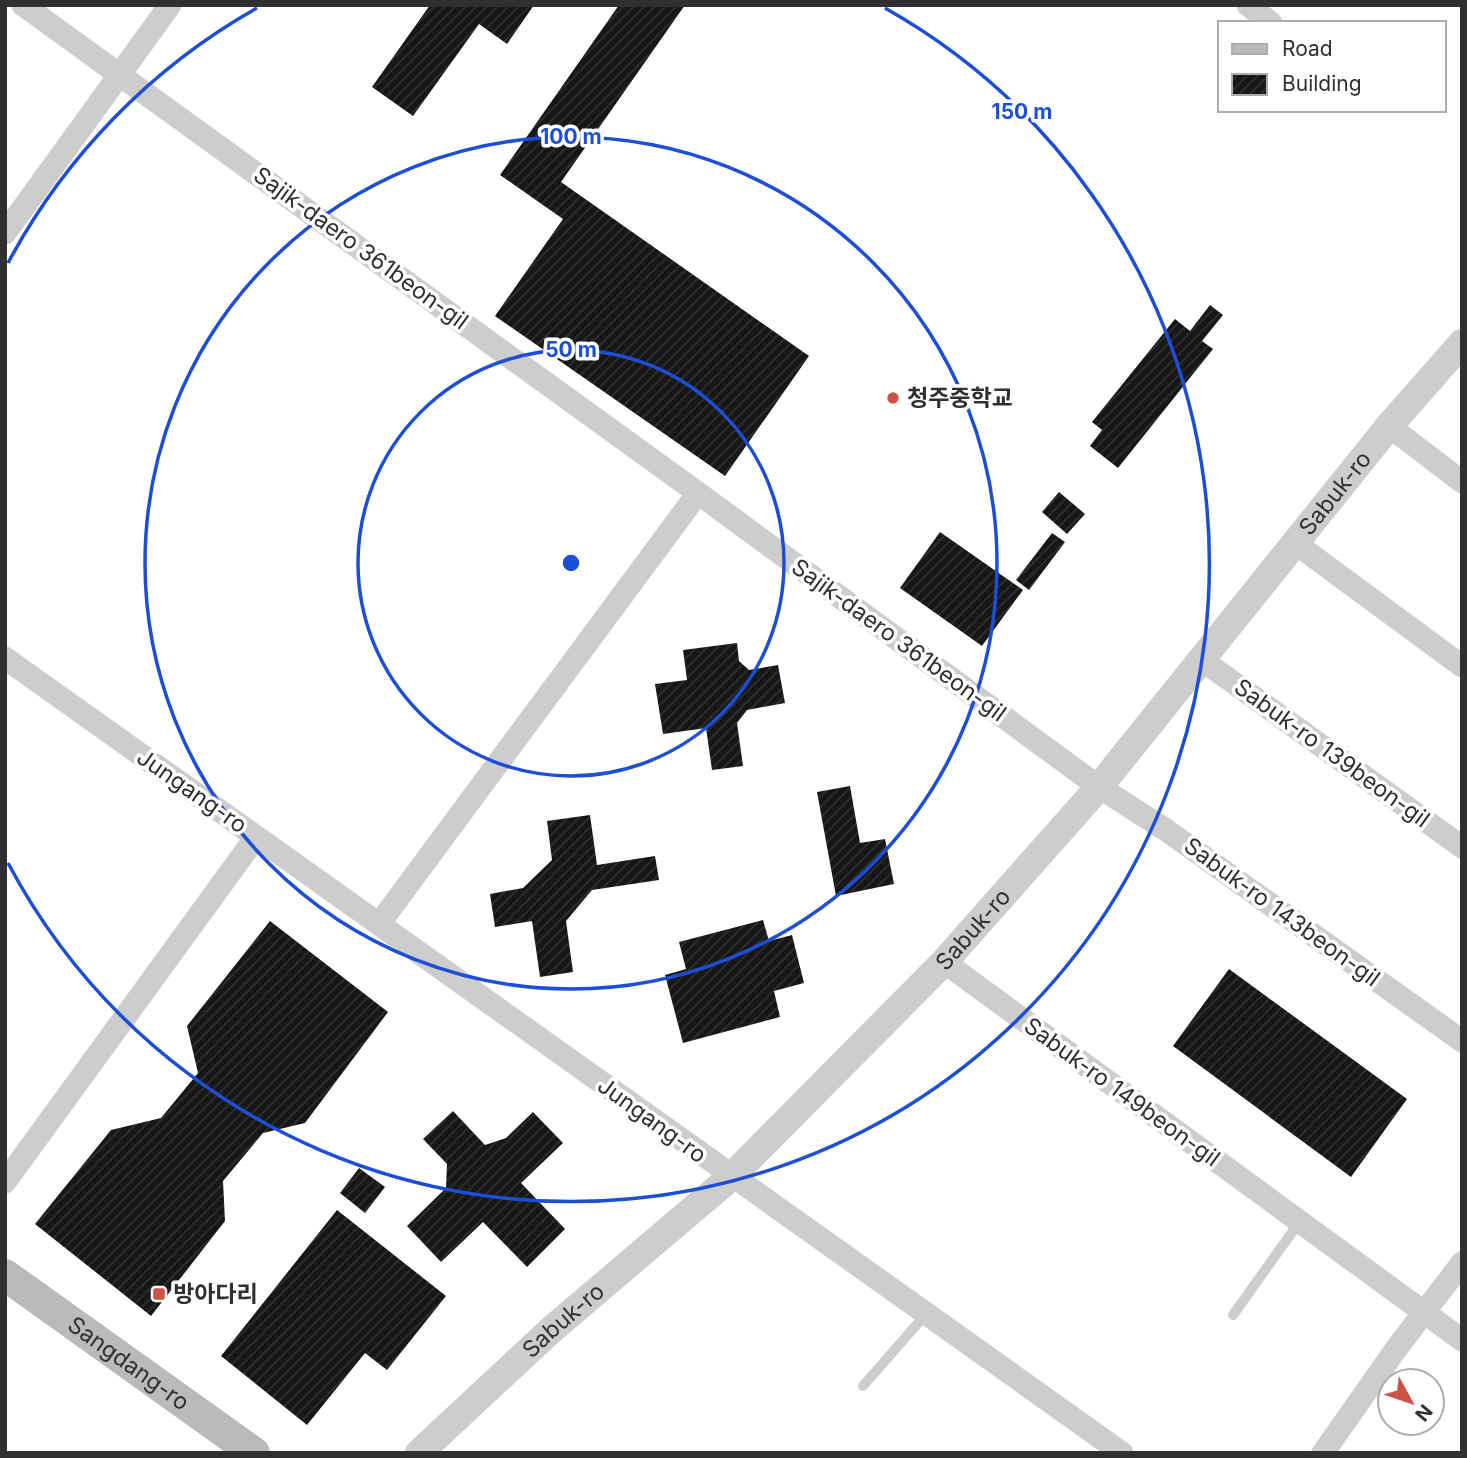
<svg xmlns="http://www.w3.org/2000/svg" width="1467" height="1458" font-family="Inter,'Noto Sans KR',sans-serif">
<defs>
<pattern id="building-hatch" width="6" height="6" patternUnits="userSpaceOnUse" patternTransform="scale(1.75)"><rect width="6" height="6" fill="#171717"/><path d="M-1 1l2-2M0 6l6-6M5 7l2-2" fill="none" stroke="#303030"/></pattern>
</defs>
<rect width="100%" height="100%" fill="#fff"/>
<path fill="url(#building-hatch)" d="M 430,5 L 534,5 L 507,44 L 479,24 L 413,116 L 372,87 Z
M 619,5 L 685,5 L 561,182 L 809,356 L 725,476 L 495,316 L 563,219 L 500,175 Z
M 1210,305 L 1223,315 L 1202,341 L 1213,349 L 1118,468 L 1090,446 L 1102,430 L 1092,422 L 1175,319 L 1190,331 Z
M 1059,492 L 1085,514 L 1067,534 L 1042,512 Z
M 940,532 L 1023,590 L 982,646 L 900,588 Z
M 1052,533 L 1065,542 L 1029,590 L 1016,580 Z
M 737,643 L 739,661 L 749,670 L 778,665 L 785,703 L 747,710 L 737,723 L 743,766 L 712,770 L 706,728 L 663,734 L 655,684 L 687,680 L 683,650 Z
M 850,786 L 860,843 L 885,839 L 894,884 L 836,896 L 817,792 Z
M 590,815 L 597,865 L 655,856 L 659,880 L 592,890 L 566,921 L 573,972 L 540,977 L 532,921 L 495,927 L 490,894 L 523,888 L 552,860 L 547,821 Z
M 763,920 L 769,941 L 792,935 L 804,983 L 774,991 L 780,1017 L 683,1043 L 665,975 L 686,969 L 679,942 Z
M 270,921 L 388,1012 L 305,1123 L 263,1133 L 223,1181 L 225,1221 L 151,1316 L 35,1224 L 111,1130 L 161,1118 L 198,1073 L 187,1026 Z
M 1229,969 L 1407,1099 L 1351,1177 L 1173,1046 Z
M 453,1111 L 485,1145 L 506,1138 L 533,1112 L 563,1143 L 521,1183 L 565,1229 L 527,1267 L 483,1222 L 441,1262 L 407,1226 L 446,1188 L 447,1164 L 423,1139 Z
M 359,1168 L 385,1187 L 365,1213 L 340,1193 Z
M 337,1210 L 446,1296 L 387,1370 L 365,1353 L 307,1425 L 221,1356 Z"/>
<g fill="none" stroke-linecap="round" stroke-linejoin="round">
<path stroke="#cdcdcd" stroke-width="10" d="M 1233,1315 L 1300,1221
M 863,1386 L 926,1314"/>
<path stroke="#cdcdcd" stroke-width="23" d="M 23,5 L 698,493 L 1099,787 L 1166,830 L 1462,1041
M 1248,5 L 1271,23
M 5,233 L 170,5
M 1389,426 L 1462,482
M 1295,543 L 1462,666
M 5,658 L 1122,1453
M 1202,660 L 1462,847
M 379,924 L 698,493
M 944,962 L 1462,1340
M 5,1182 L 256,837
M 1323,1453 L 1396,1349 L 1462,1263"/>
<path stroke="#cdcdcd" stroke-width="28" id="s1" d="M 419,1453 L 551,1330 L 731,1177 L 944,962 L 1099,787 L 1389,426 L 1462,343"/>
<path stroke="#bababa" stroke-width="32" id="s2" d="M 5,1275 L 254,1453"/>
</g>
<g fill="none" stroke="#1d4ed8" stroke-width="3.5">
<circle cx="571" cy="563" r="213"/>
<circle cx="571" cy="563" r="426"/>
<path d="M8 263A638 638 0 0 1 257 8M885 8A638 638 0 1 1 8 863"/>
</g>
<g fill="#cf5249" stroke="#fff" stroke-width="2.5">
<circle cx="893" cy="398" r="7"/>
<rect x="152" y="1287" width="14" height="14" rx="3.5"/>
</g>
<g text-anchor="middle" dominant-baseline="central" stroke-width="7" stroke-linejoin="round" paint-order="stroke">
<g font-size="23" fill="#303030" stroke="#fff">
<text transform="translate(361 248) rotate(36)">Sajik-daero 361beon-gil</text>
<text stroke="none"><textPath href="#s1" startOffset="1330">Sabuk-ro</textPath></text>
<text transform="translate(899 640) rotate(36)">Sajik-daero 361beon-gil</text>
<text transform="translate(1332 753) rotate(36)">Sabuk-ro 139beon-gil</text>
<text transform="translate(192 791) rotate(35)">Jungang-ro</text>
<text transform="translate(1282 912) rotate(36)">Sabuk-ro 143beon-gil</text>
<text stroke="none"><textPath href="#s1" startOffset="763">Sabuk-ro</textPath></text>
<text transform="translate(1122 1092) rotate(36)">Sabuk-ro 149beon-gil</text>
<text transform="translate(652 1120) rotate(36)">Jungang-ro</text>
<text stroke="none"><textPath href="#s1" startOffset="196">Sabuk-ro</textPath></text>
<text stroke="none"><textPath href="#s2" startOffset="152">Sangdang-ro</textPath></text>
</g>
<g font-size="23" font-weight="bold" fill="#303030" stroke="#fff" text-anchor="start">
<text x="907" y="398">청주중학교</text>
<text x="173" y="1294">방아다리</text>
</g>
</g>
<circle cx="571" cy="563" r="10" fill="#1d4ed8" stroke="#fff" stroke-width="3.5"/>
<g font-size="21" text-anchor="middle" font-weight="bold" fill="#1d4ed8" stroke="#fff" stroke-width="7" stroke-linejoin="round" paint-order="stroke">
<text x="1022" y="119">150 m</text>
<text x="571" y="144">100 m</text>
<text x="571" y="357">50 m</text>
</g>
<rect width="1467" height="1458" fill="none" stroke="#303030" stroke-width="14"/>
<rect x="1218" y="21" width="228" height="91" fill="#ffffff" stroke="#acacac" stroke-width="2"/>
<rect x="1232" y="44" width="35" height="10" fill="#bababa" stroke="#acacac" stroke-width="2"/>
<text x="1282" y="56" font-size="21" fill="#303030">Road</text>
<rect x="1232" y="74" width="35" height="21" fill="url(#building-hatch)" stroke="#acacac" stroke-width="2"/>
<text x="1282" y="91" font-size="21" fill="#303030">Building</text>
<g transform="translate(1411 1402) rotate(130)"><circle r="33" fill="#ffffff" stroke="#acacac" stroke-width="2"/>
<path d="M0-5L12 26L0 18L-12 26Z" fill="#cf5249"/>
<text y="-10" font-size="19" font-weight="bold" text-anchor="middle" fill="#303030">N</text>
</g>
</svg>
